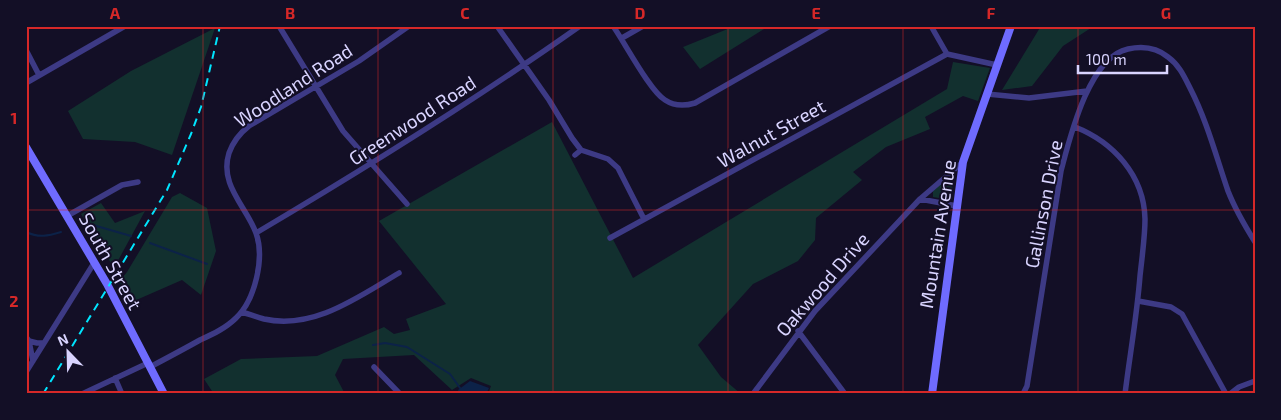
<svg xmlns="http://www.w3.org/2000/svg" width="1281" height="420" font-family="'Exo 2',sans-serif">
<rect width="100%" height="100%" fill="#130f26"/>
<path fill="#12302f" d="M 735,26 L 769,26 L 700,69 L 683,47 Z
M 1041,26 L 1094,26 L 1063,46 L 1032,86 L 1002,90 Z
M 215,28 L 172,155 L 135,142 L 83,139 L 68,111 L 131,71 Z
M 953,62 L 990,68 L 978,101 L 963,96 L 925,117 L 930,129 L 886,147 L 853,172 L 862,180 L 816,218 L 815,240 L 798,261 L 753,284 L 698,345 L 721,377 L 741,394 L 664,394 L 663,392 L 661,394 L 488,394 L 491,386 L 471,378 L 452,390 L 414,355 L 343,359 L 335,375 L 345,394 L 214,394 L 204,379 L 241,359 L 317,356 L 384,327 L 394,334 L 410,330 L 406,319 L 446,304 L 379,221 L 552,122 L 633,278 L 947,89 Z
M 948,179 L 953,184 L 950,200 L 933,197 L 933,191 L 945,180 Z
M 180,193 L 207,208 L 216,251 L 201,295 L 182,280 L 134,301 L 119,282 L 127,272 L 172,197 Z
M 101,203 L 115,223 L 145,211 L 114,268 L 81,214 Z"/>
<path fill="#0c2248" d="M 470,381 L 489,388 L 486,394 L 459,394 L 458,390 Z"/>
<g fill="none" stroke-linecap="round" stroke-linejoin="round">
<path stroke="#0c2248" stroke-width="2" d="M 86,223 L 131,236
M 26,232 C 39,238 48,236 61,232
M 150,243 L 207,264
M 373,345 L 385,343 L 407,347 L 450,374 L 460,388"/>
<path stroke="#3d3a85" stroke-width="5.5" d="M 279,26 L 343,131 L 407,204
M 497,26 L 549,100 L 572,138 L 581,150
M 613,26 C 625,43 650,91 665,100 C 674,106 685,106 695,103 L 830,26
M 931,26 L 947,54 L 997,65
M 622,38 L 643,26
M 26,50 L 39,75
M 26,83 L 125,26
M 987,94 L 1029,98 L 1087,91
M 1075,127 C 1113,142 1144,175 1145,219 C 1145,237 1142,257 1140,276 C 1137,315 1130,354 1125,394
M 575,155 L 581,150 L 608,159 L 618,168 L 644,219
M 920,199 L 957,206
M 67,216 L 122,185 L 138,182
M 256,233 C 366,168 475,100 580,26
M 610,238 L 947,54
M 1138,301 L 1171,307 L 1182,314 L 1226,394
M 242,312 C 249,314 256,317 264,319 C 314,330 358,297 399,273
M 798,331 L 845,394
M 26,337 L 29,341 L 37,343 L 44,343
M 29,341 L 33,361
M 150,367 C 167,358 184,349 200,340 C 213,334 226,328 236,318 C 255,300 265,258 256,233 C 246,206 219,185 229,153 C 233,142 240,133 249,126 L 359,61 L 409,26
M 374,367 L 400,394
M 26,372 L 94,263
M 115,378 L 122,394
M 82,394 L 148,363
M 753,394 L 815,311 L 920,199 L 963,162
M 1023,394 L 1027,386 L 1061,171 C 1070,137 1089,57 1128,49 C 1142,46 1157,48 1168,57 C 1179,65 1184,76 1190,88 C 1207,121 1216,156 1228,191 C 1235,209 1245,226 1255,242
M 1230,394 L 1239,387 L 1255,381"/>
<path stroke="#6f6bff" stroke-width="8" d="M 26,147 L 107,284 L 164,394
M 932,394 L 963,162 L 1011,26"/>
<path stroke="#00e5ff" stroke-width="2" stroke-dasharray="8 6" stroke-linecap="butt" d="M 43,394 L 167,190 L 191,134 L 201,107 L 220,26"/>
</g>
<path fill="none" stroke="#d62828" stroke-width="1" stroke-opacity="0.55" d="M 203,26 L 203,394M 378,26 L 378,394M 553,26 L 553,394M 728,26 L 728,394M 903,26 L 903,394M 1078,26 L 1078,394M 26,210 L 1255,210"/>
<g text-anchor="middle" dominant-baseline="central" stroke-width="4" stroke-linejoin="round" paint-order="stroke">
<g font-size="19" fill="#d9d4ff" stroke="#130f26">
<text transform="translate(293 85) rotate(-33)">Woodland Road</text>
<text transform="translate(412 120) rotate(-33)">Greenwood Road</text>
<text transform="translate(771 133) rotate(-29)">Walnut Street</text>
<text transform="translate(1043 204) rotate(-79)">Gallinson Drive</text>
<text transform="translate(937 234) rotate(-81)">Mountain Avenue</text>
<text transform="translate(111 261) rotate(61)">South Street</text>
<text transform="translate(822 284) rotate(-49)">Oakwood Drive</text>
</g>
</g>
<rect width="1281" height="420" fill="none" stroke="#130f26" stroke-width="55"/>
<g transform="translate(68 352) rotate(337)" stroke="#130f26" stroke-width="4" paint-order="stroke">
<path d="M0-4L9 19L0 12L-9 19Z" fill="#d9d4ff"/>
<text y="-8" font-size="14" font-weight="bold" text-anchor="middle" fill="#d9d4ff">N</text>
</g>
<path d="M1078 65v8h89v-8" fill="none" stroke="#d9d4ff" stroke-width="2.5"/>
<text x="1086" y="65" font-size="15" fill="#d9d4ff" stroke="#130f26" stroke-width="4" paint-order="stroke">100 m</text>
<rect x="28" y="28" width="1226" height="364" fill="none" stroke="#d62828" stroke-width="2"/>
<g font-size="16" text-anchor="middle" font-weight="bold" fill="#d62828">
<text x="115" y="19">A</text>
<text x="290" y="19">B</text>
<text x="465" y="19">C</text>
<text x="640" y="19">D</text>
<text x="816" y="19">E</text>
<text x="991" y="19">F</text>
<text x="1166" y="19">G</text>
<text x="14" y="124">1</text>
<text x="14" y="307">2</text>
</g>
</svg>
